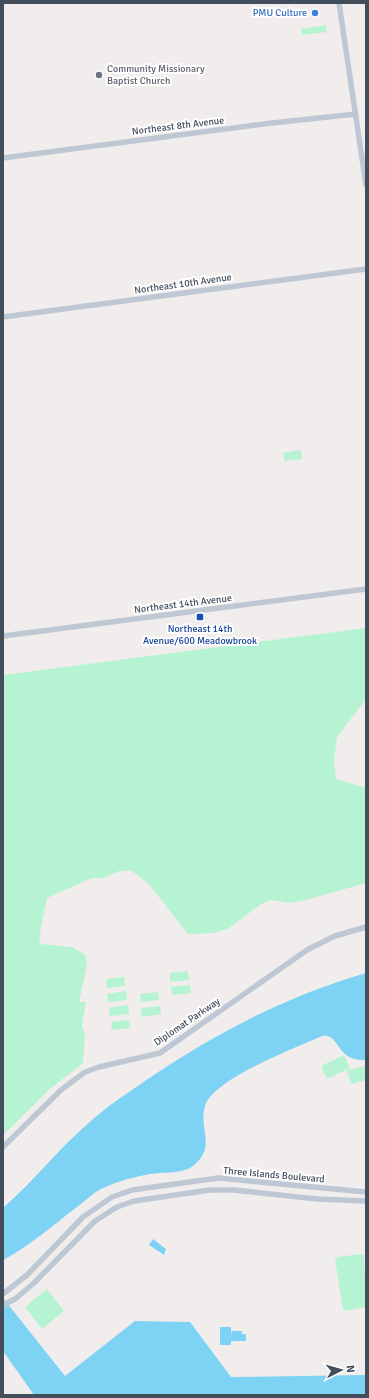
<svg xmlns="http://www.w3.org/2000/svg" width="369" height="1398" font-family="Signika,sans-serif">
<rect width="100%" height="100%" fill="#f0edec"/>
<path fill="#b6f3d2" d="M 326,25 L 327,32 L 302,35 L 301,29 Z
M 301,450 L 302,459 L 284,461 L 283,453 Z
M 366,628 L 366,699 L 337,737 L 334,760 L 336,779 L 366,788 L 366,883 L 302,901 L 289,903 L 271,900 L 261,904 L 229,928 L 215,933 L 188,934 L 148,883 L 132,871 L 119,871 L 104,878 L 92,878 L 47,898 C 45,908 38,937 40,944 L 72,947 L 85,955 L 87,965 L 79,1002 L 86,1002 L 82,1026 L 85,1035 L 83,1063 L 50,1089 L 3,1135 L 3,675 Z
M 188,971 L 189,980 L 170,982 L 170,973 Z
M 124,977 L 125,986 L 107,988 L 106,979 Z
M 190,985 L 191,993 L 172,995 L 171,987 Z
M 126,991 L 127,1000 L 108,1002 L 107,994 Z
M 158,992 L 159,1000 L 141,1002 L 140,994 Z
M 128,1005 L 129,1014 L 110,1016 L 109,1008 Z
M 160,1006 L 161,1014 L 142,1017 L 141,1008 Z
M 129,1020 L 130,1028 L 112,1030 L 111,1022 Z
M 344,1055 L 350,1068 L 327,1079 L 321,1066 Z
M 366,1066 L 366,1080 L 351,1084 L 347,1070 Z
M 362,1254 L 364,1255 L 366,1307 L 346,1311 L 343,1309 L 335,1260 L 337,1257 Z
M 47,1289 L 64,1311 L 42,1329 L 25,1307 Z"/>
<path fill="#7ed2f4" d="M 366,973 L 366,1060 C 335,1062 341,1033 322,1036 C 295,1048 213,1079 205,1106 C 198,1128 217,1146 194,1165 C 184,1174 163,1172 150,1174 C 133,1177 119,1181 103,1188 C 94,1192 85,1201 77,1207 C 53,1225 30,1246 3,1260 L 3,1208 C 34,1181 60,1147 92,1120 C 109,1105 129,1092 148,1079 C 216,1033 287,996 366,973 Z
M 153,1239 L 166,1249 L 164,1255 L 149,1245 Z
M 3,1298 L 65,1376 L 135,1321 L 190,1322 L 231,1377 L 366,1375 L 366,1395 L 34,1395 L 3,1351 Z
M 220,1327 L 231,1327 L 231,1335 L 232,1331 L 242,1331 L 242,1334 L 246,1334 L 246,1341 L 231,1341 L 231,1345 L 220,1345 Z"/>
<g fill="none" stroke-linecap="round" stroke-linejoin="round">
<path stroke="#bec8d4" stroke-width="5.5" d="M 339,3 L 366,185
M 3,158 L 272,123 L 356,114
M 3,317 L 366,269
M 3,636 L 366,589
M 3,1147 L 61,1090 L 85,1072 L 99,1067 L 160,1053 L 307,950 L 335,936 L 366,927
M 3,1294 L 27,1275 L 83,1217 L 112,1197 L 132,1190 L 218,1178 L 366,1192
M 3,1305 L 15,1299 L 34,1283 L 95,1221 L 117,1207 L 134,1201 L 210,1190 L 234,1190 L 317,1199 L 366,1201"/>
</g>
<circle fill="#3f7fe0" stroke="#fff" stroke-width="1.5" cx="315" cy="13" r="4"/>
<circle fill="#6b7280" stroke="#fff" stroke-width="1.5" cx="99" cy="75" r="4"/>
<rect fill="#1a4fb4" stroke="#fff" stroke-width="1.5" x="196" y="613" width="8" height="8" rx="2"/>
<g text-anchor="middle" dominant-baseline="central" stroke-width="4" stroke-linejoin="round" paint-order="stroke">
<g font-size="10" fill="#366cbe" stroke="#fff" text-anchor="end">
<text x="307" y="13">PMU Culture</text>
</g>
<g font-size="10" fill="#5b616d" stroke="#fff" text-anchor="start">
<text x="107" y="69">Community Missionary<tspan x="107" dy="12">Baptist Church</tspan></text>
</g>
<g font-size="10" fill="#434e5c" stroke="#fff">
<text transform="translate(178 126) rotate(-7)">Northeast 8th Avenue</text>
<text transform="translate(183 284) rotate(-8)">Northeast 10th Avenue</text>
<text transform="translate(183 604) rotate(-7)">Northeast 14th Avenue</text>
<text transform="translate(187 1022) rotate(-34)">Diplomat Parkway</text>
<text transform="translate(274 1175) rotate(5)">Three Islands Boulevard</text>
</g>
<g font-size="10" fill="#164399" stroke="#fff">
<text x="200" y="629">Northeast 14th<tspan x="200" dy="12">Avenue/600 Meadowbrook</tspan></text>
</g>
</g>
<rect width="369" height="1398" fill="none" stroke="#434e5c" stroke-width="8"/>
<g transform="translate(341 1370) rotate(84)" stroke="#ffffff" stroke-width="3" paint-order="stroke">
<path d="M0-3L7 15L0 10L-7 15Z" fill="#434e5c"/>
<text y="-6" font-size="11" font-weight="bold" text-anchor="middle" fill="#434e5c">N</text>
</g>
</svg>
